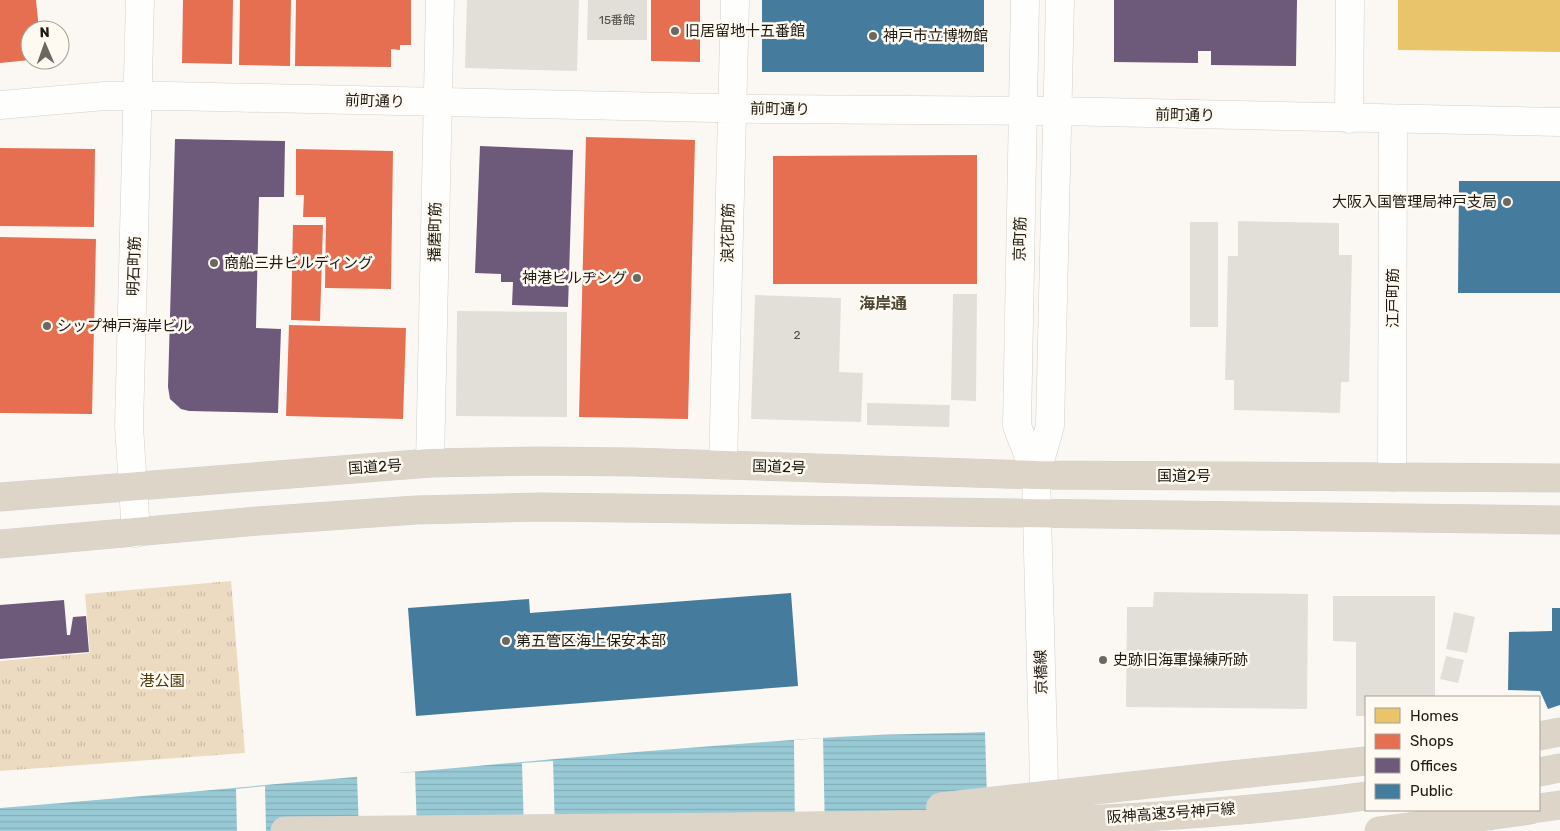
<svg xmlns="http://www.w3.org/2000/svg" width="1560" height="831" font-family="Rubik,'Noto Sans JP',sans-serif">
<defs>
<pattern id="park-tufts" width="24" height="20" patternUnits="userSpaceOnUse" patternTransform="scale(1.25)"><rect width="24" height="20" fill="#ecdbc0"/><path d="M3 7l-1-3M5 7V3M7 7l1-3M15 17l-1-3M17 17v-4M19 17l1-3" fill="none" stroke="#cabba4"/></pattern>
<pattern id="water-rules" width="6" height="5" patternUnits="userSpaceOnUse" patternTransform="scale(1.25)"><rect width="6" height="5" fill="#98cad6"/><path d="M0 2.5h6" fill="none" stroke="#83adb7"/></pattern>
</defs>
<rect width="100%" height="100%" fill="#fbf8f4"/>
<path fill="url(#park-tufts)" d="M 231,581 L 245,753 L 0,771 L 0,661 L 90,653 L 85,594 Z"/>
<path fill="url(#water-rules)" d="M 985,732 L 988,831 L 0,831 L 0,808 C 274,786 547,757 821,738 C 875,734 930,734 985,732 Z"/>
<path fill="#fbf8f4" d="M 823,738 L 825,831 L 795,831 L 794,740 Z
M 553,761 L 555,831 L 524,831 L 522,763 Z
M 415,772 L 417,831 L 359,831 L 357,775 Z
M 265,786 L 266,831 L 237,831 L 236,789 Z"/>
<path fill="#e9c46a" d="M 1398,0 L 1560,0 L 1560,52 L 1398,50 Z"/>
<path fill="#e76f51" d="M 0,0 L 36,0 L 39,30 L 30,30 L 30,60 L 0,63 Z
M 183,0 L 233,0 L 232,64 L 182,63 Z
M 240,0 L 291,0 L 290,66 L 239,65 Z
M 296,0 L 411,0 L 411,45 L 400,45 L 400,50 L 391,49 L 391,67 L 295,66 Z
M 651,0 L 700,0 L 700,62 L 651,61 Z
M 586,137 L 695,140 L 688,419 L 579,417 Z
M 0,148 L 95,149 L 94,227 L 0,226 Z
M 296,149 L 393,151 L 391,289 L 325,288 L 326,217 L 303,217 L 304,195 L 296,195 Z
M 977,155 L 977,284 L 773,284 L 773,156 Z
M 293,225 L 323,225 L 320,321 L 291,320 Z
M 0,237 L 96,239 L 92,414 L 0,413 Z
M 289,325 L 406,328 L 403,419 L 286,416 Z"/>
<path fill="#6d597a" d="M 1114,0 L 1297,0 L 1296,66 L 1211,65 L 1211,51 L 1198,51 L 1198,63 L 1114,62 Z
M 175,139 L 285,141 L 284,197 L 259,197 L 256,328 L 281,329 L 278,413 L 189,411 L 181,409 L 170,399 L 168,387 Z
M 480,146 L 573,150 L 568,307 L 512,305 L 513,282 L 501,282 L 501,274 L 475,273 Z
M 64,600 L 67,635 L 70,635 L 73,617 L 86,616 L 89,652 L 0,659 L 0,605 Z"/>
<path fill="#457b9d" d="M 762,0 L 984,0 L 984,72 L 762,72 Z
M 1459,181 L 1560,181 L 1560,293 L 1458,293 Z
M 791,593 L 798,686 L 416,716 L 408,608 L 529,599 L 530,613 Z
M 1552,608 L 1560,608 L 1560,705 L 1548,709 L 1540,691 L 1508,690 L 1509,632 L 1552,631 Z"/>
<path fill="#e2dfd9" d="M 467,0 L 579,0 L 577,71 L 465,68 Z
M 588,0 L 647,0 L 647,40 L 587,40 Z
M 1238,221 L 1339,223 L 1339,255 L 1352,255 L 1349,382 L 1341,382 L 1340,413 L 1234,410 L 1234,380 L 1225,380 L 1228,256 L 1238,256 Z
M 1190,222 L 1218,222 L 1218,327 L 1190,327 Z
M 953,294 L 977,294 L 976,401 L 951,400 Z
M 755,295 L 841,298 L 839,372 L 863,373 L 861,422 L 751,419 Z
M 457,311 L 567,312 L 567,417 L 456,416 Z
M 867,403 L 950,405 L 949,427 L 867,425 Z
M 1154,592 L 1308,594 L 1307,709 L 1126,707 L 1127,607 L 1153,607 Z
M 1333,596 L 1435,596 L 1435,697 L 1366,697 L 1366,716 L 1356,716 L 1356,642 L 1333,641 Z
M 1454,612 L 1475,617 L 1467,653 L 1446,649 Z
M 1446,656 L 1464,660 L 1458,683 L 1440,679 Z"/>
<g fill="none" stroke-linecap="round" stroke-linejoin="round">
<g stroke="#d3cfc9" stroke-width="29">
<path id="minor" d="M 1025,0 L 1017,426 L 1036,475 L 1045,820
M 0,105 L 105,96 L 170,96 L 762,109 L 1057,111 L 1560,122
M 1349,119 L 1350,0
M 430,463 L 440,0
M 723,465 L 735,0
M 1036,475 L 1050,426 L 1060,0
M 1392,477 L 1393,119
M 136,533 L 129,426 L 140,0"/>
</g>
<g stroke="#d5d3d0" stroke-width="29">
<path id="highway" d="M 0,497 L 430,463 L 540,461 L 633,462 L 1036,475 L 1560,478
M 0,544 L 258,521 L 416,510 L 540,507 L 1560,520
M 1539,736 L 1560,732
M 1539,772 L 1560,768
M 1222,776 L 1366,761
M 1539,808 L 1560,805
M 285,831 L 732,827
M 1379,831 L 1530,810"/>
</g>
<use href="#minor" stroke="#fefefd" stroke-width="28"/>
<use href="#highway" stroke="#dcd5c8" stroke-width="28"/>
<g stroke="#d5d3d0" stroke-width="29" stroke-linecap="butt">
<path id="highway-bridge" d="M 940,807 L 1222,776
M 732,827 C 943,824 1157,825 1366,796"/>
</g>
<use href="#highway-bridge" stroke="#dcd5c8" stroke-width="28"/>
</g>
<g fill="#6b6861" stroke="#fef9f1" stroke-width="2">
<circle cx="675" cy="31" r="5"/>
<circle cx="873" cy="36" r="5"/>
<circle cx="1507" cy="202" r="5"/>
<circle cx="214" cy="263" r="5"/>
<circle cx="637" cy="278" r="5"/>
<circle cx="47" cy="326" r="5"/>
<circle cx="506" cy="641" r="5"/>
<circle cx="1103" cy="660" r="5"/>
</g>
<g text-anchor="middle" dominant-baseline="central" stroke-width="5" stroke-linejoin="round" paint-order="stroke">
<g font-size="12" fill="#514d46">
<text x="617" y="20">15番館</text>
<text x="797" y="335">2</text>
</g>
<g font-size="15" fill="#1e1a12" stroke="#fef9f1" text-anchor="start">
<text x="685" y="31">旧居留地十五番館</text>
<text x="883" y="36">神戸市立博物館</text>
<text x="1497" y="202" text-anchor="end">大阪入国管理局神戸支局</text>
<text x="224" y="263">商船三井ビルディング</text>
<text x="627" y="278" text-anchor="end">神港ビルヂング</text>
<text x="57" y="326">シップ神戸海岸ビル</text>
<text x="516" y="641">第五管区海上保安本部</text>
<text x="1113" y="660">史跡旧海軍操練所跡</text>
</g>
<g font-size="15" fill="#1e1a12" stroke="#fef9f1">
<text transform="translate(375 101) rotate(2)">前町通り</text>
<text transform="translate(780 109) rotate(1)">前町通り</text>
<text transform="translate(1185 115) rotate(1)">前町通り</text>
<text transform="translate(435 232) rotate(-89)">播磨町筋</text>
<text transform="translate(728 233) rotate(-89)">浪花町筋</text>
<text transform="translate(1020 239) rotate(-89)">京町筋</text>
<text transform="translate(134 266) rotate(-88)">明石町筋</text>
<text transform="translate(1393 298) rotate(-90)">江戸町筋</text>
<text transform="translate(375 467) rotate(-4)">国道2号</text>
<text transform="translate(779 467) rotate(2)">国道2号</text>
<text x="1184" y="476">国道2号</text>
<text transform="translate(1041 672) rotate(-91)">京橋線</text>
<text transform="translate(1171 813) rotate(-4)">阪神高速3号神戸線</text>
</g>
<g font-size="15" fill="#4d360c" stroke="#fef9f1">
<text x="162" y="681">港公園</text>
</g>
<g font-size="16" font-weight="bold" fill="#4d4332" stroke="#fef9f1">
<text x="883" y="303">海岸通</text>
</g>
</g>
<rect x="1365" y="696" width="175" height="115" fill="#fef9f1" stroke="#a4a098"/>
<rect x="1375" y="708" width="25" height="15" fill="#e9c46a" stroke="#a4a098"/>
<text x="1410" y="721" font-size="15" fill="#1e1a12">Homes</text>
<rect x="1375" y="734" width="25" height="15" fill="#e76f51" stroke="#a4a098"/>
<text x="1410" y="746" font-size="15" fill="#1e1a12">Shops</text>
<rect x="1375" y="758" width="25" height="15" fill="#6d597a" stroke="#a4a098"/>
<text x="1410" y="771" font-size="15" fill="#1e1a12">Offices</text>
<rect x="1375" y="784" width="25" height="15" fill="#457b9d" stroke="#a4a098"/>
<text x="1410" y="796" font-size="15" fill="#1e1a12">Public</text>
<g transform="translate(45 45) rotate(358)"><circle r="24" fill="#fef9f1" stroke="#a4a098"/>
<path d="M0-4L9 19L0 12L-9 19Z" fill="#6b6861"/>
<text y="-8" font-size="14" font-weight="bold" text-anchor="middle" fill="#1e1a12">N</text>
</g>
</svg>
